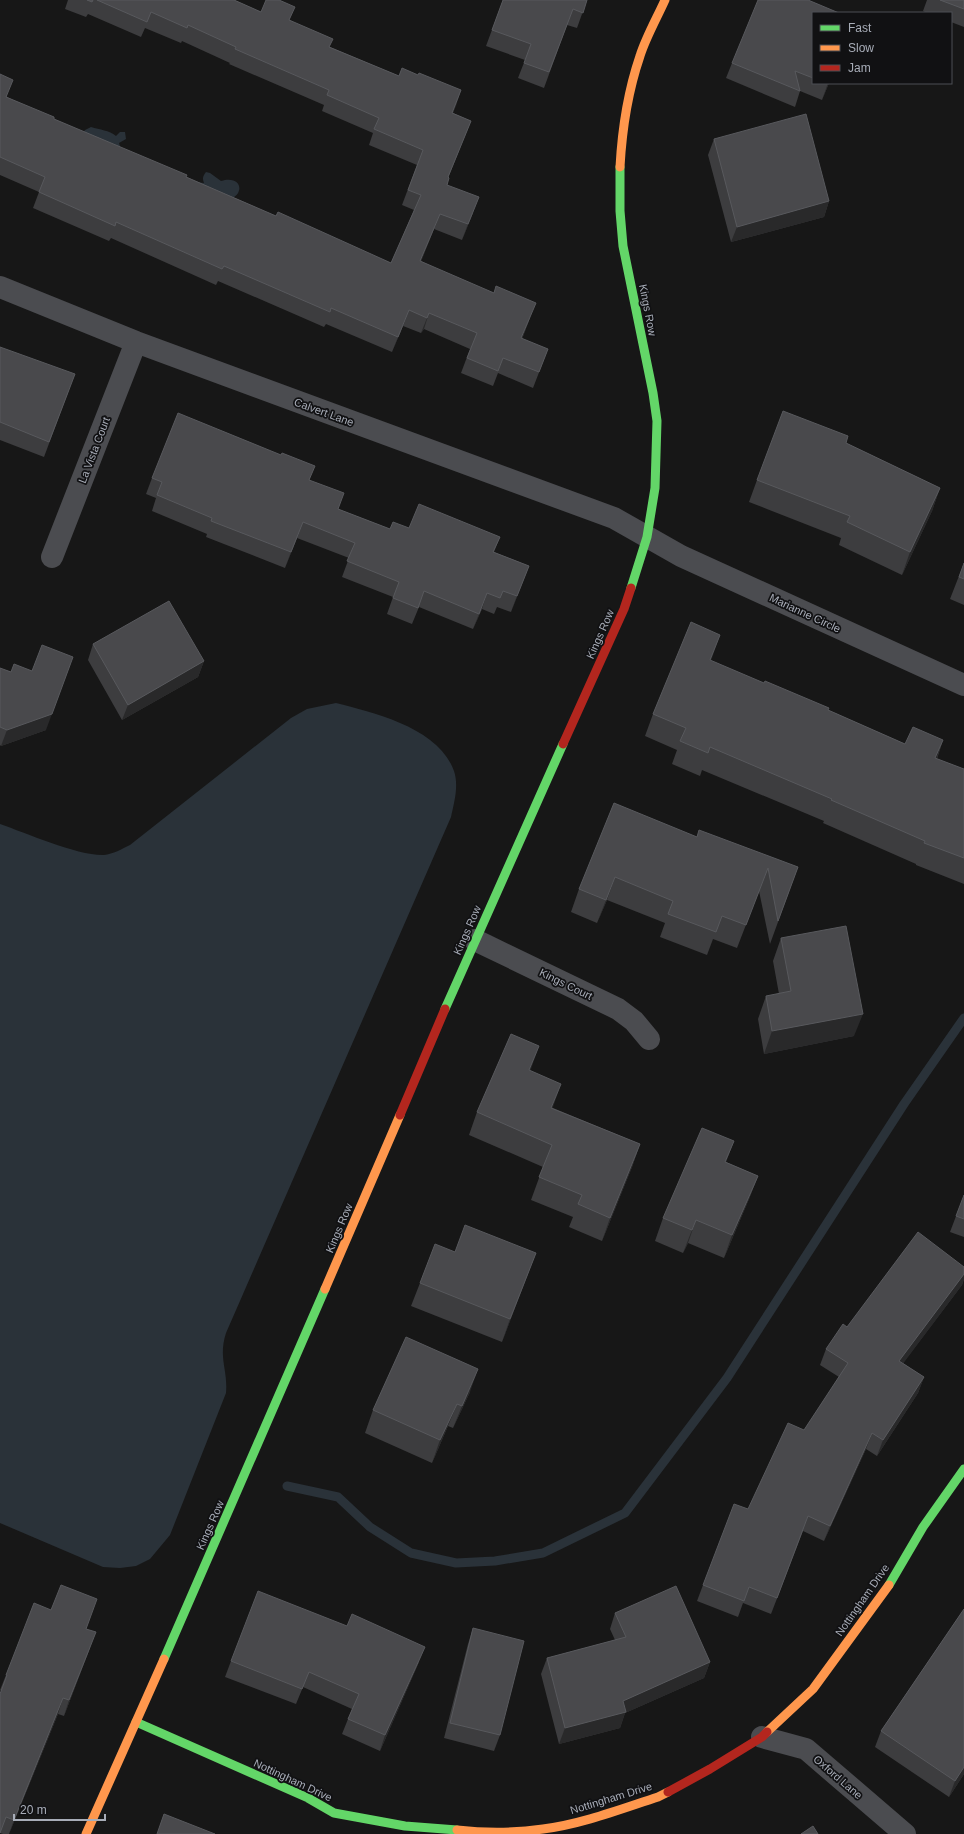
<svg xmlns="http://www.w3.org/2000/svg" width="964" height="1834" font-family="Arial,sans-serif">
<rect width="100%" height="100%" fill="#171717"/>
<path fill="#2a3239" d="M 91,127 C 100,130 109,130 116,136 L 120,132 L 125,132 L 126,139 L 119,143 L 121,149 L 83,133 L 85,130 Z
M 206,172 L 210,173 L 221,181 C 242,175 245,194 230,199 L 195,182 L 204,183 C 202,178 203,176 206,172 Z
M 336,703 C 375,713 439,728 454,771 C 459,786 454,803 451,817 L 226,1333 C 218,1358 228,1369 226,1393 L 170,1535 L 150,1559 L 136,1566 L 120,1568 L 103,1567 L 0,1523 L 0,824 C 26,833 78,856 104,855 C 113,854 122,849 130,845 L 291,718 L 307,709 Z"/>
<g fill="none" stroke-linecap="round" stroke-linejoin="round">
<path stroke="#2a3239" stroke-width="9" d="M 287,1486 L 338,1497 L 370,1527 L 411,1553 L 456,1563 L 495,1561 L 543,1553 L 625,1513 L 727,1378 L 904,1104 L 964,1018"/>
<path stroke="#4b4c50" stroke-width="22" d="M 0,287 L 136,342 L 614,518 L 681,556 L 964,685
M 52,557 L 136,342
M 475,940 L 618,1009 L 634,1021 L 649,1039
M 762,1737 L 806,1749 L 905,1834"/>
<path stroke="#63d668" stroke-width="9" d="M 620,167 L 620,211 L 623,246 L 653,393 L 657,421 L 655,488 L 647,537 L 631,588
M 445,1009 L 563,744
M 889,1585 L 923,1527 L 964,1469
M 164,1659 L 325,1289
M 136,1722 L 308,1798 L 334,1813 L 405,1826 L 457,1830"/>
<path stroke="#ff974d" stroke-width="9" d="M 620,167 C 622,130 628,91 640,56 C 646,37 657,18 665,0
M 325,1289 L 400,1115
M 767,1732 L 813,1689 L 889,1585
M 457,1830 C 485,1833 515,1833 543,1829 C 582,1824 621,1809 658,1797 L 668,1792
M 86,1834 L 164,1659"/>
<path stroke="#b3261e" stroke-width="9" d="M 563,744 L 624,609 L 631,588
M 400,1115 L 445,1009
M 668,1792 L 710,1769 L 762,1737 L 767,1732"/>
</g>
<path fill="#3d3d3f" d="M 68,0 L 234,0 L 261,12 L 290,20 L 330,47 L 399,76 L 418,75 L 461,90 L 453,113 L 471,121 L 465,136 L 448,178 L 447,185 L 473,213 L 462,240 L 434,229 L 421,261 L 530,318 L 522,339 L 548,349 L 533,388 L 498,373 L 493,386 L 461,373 L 470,349 L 424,329 L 421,333 L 403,326 L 392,352 L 326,324 L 324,327 L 218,281 L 216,285 L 111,238 L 109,241 L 33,208 L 39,192 L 0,175 L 0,74 L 7,97 L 54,119 L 276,216 L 391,263 L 414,210 L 402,205 L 417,165 L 369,145 L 373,133 L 322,111 L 324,105 L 229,64 L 230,63 L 182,41 L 181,43 L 145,28 L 141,37 L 88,14 L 86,17 L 65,9 Z
M 503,0 L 587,0 L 577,28 L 567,25 L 544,88 L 518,78 L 525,60 L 486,46 Z
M 927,0 L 964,0 L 964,27 L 951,22 L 951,13 L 927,13 L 923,11 Z
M 813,13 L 813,83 L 829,83 L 822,100 L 800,91 L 795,107 L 726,78 L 732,63 Z
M 714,139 L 829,201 L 824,217 L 731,242 L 708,155 Z
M 0,347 L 69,390 L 44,457 L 0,440 Z
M 846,443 L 940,488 L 932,511 L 902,575 L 839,545 L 841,538 L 749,502 L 757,480 Z
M 152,478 L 310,480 L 338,509 L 390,529 L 409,528 L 500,537 L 494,552 L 529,566 L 511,612 L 497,607 L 494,614 L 482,609 L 473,629 L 419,607 L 412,624 L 387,614 L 393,597 L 342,577 L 349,558 L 297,538 L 285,568 L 206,537 L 207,534 L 152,511 L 156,498 L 146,494 Z
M 964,563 L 964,605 L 950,599 Z
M 93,644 L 204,661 L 198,677 L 122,720 L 88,660 Z
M 710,661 L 828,710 L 905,744 L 943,740 L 937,759 L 964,769 L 964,884 L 916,865 L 916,864 L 823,823 L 824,821 L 702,770 L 700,776 L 672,764 L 677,750 L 645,736 L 653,714 Z
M 0,668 L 11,672 L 32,671 L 46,730 L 1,746 L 0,745 Z
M 697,837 L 798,867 L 770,944 L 759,891 L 737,948 L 713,939 L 707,955 L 660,937 L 665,923 L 607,900 L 597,923 L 571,912 L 579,889 Z
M 781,938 L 854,1036 L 764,1054 L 758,1019 L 766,996 L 779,994 L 773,961 Z
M 530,1071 L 553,1108 L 640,1144 L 632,1167 L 602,1241 L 569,1227 L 573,1217 L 531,1200 L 543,1167 L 469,1135 L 477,1112 Z
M 734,1141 L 726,1162 L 758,1176 L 749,1199 L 724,1258 L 688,1243 L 683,1253 L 655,1241 L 663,1218 Z
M 964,1195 L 964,1237 L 950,1232 Z
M 455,1252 L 536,1253 L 502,1342 L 411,1306 L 420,1283 Z
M 964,1267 L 964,1279 L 962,1285 L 903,1363 L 924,1377 L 918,1393 L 877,1456 L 866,1449 L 824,1541 L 803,1531 L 771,1614 L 743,1603 L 738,1617 L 697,1601 L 703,1585 L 839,1377 L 820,1365 L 826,1349 L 847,1327 Z
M 470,1392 L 453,1428 L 448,1426 L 432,1463 L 365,1433 L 373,1410 Z
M 964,1609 L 964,1774 L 949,1797 L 875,1747 L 881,1731 Z
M 615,1613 L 710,1662 L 704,1678 L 625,1713 L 620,1728 L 559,1744 L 541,1674 L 547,1658 L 615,1640 L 610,1629 Z
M 473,1628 L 500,1735 L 494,1751 L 444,1738 L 468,1644 Z
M 86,1629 L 90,1648 L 64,1716 L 58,1714 L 9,1834 L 3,1834 L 0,1833 L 1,1691 L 0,1690 L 6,1675 Z
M 231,1661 L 419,1662 L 380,1751 L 342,1734 L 352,1709 L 303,1687 L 296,1704 L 225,1677 Z"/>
<path fill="#29292a" d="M 828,83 L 829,83 L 822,100 Z
M 461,90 L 456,106 L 446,128 L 452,113 Z
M 471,121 L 465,136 L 442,193 L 448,177 Z
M 479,197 L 473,213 L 462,240 L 468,224 Z
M 829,201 L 824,217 L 731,242 L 737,227 Z
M 440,214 L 434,229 L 415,277 L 420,261 Z
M 536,303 L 530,318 L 516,354 L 521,338 Z
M 409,310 L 403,326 L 392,352 L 398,337 Z
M 429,313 L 424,329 L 421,333 Z
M 940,488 L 932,511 L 902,575 L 910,552 Z
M 303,522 L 297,538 L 285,568 L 291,552 Z
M 529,566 L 523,582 L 511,612 L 517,596 Z
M 487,593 L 482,609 L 473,629 L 479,614 Z
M 720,635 L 712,658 L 701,683 L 710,660 Z
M 73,657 L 46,730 L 1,746 L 7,730 Z
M 204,661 L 198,677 L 122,720 L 128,705 Z
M 943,740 L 935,763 L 935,758 Z
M 615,877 L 607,900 L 597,923 Z
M 863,1014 L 854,1036 L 764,1054 L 772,1031 Z
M 539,1046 L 531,1069 L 520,1093 L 529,1070 Z
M 561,1084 L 553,1107 L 543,1131 L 551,1108 Z
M 734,1141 L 725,1164 L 725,1162 Z
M 640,1144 L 632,1167 L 602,1241 L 610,1218 Z
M 758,1176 L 749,1199 L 724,1258 L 732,1235 Z
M 696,1220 L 688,1243 L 683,1253 L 692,1230 Z
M 536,1253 L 527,1276 L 502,1342 L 510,1319 Z
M 964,1274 L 964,1279 L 962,1285 L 893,1377 L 899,1361 Z
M 478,1369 L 470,1392 L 453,1428 L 462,1406 Z
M 924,1377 L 918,1393 L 877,1456 L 883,1440 Z
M 457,1404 L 448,1426 L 432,1463 L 440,1440 Z
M 872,1433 L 866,1449 L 824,1541 L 830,1526 Z
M 96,1632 L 90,1648 L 64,1716 L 69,1700 Z
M 425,1647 L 419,1662 L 380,1751 L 385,1735 Z
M 710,1662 L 704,1678 L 625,1713 L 620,1728 L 559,1744 L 565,1728 L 623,1701 Z
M 63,1698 L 58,1714 L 9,1834 L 14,1820 Z
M 964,1767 L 964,1774 L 949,1797 L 955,1781 Z"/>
<path fill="#49494c" stroke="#58595d" d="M 87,0 L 93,0 L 92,2 Z
M 97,0 L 234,0 L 261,12 L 266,0 L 279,0 L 295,7 L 289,20 L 333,39 L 329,47 L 399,76 L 402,68 L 418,75 L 419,73 L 461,90 L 452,113 L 471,121 L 448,177 L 449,178 L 447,185 L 479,197 L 468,224 L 440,214 L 420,261 L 494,293 L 496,286 L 536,303 L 521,338 L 548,349 L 539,372 L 503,358 L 498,371 L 467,358 L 477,333 L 429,313 L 427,318 L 409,310 L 398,337 L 331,308 L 330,312 L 224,266 L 222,269 L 116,222 L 115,226 L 39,192 L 45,177 L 0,157 L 0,74 L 13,80 L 6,97 L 54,117 L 54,119 L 187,175 L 186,177 L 209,187 L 276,216 L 278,212 L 391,263 L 421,195 L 408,190 L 423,150 L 374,129 L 379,118 L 327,95 L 329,90 L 235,49 L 236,47 L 188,25 L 187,28 L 151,12 L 147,22 Z
M 503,0 L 587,0 L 583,13 L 573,9 L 549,72 L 524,63 L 531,44 L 492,30 Z
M 758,0 L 808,0 L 839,13 L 813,13 L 813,78 L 795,71 L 800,91 L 732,63 Z
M 940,0 L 964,0 L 964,9 Z
M 806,114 L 829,201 L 737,227 L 714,139 Z
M 0,347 L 75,374 L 49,442 L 0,422 Z
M 783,411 L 848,436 L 846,443 L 940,488 L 910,552 L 847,522 L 850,516 L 757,480 Z
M 178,413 L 281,455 L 282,453 L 315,466 L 309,480 L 344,493 L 338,509 L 390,529 L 393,522 L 409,528 L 419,504 L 500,537 L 493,552 L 529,566 L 517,596 L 503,591 L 500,598 L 487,593 L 479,614 L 424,591 L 418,608 L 393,598 L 399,582 L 347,561 L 355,543 L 303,522 L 291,552 L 211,521 L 212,518 L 157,495 L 162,482 L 152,478 Z
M 964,563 L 964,579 L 959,577 Z
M 169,601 L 204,661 L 128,705 L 93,644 Z
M 691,622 L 720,635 L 710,660 L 764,683 L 765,681 L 829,708 L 828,710 L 905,744 L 913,727 L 943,740 L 935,758 L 964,769 L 964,858 L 924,843 L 925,841 L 831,800 L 832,799 L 710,747 L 708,753 L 680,741 L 686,728 L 653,714 Z
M 42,645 L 73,657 L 52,714 L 7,730 L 0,727 L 0,668 L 11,672 L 14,664 L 32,671 Z
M 614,803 L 697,837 L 699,830 L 798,867 L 778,921 L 768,868 L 746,925 L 722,916 L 716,932 L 668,914 L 673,901 L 615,877 L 606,900 L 579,889 Z
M 846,926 L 863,1014 L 772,1031 L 766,996 L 791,991 L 781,938 Z
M 511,1034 L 539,1046 L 529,1070 L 561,1084 L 551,1108 L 640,1144 L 610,1218 L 578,1204 L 582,1195 L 539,1177 L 552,1145 L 477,1112 Z
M 702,1128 L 734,1141 L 725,1162 L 758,1176 L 732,1235 L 696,1220 L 692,1230 L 663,1218 Z
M 964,1195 L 964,1219 L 956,1216 Z
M 465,1225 L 536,1253 L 510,1319 L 420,1283 L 435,1244 L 455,1252 Z
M 918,1232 L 964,1267 L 964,1274 L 899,1361 L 924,1377 L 883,1440 L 872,1433 L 830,1526 L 808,1516 L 777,1598 L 749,1587 L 744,1601 L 703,1585 L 734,1504 L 748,1509 L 788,1423 L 804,1430 L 848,1363 L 826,1349 L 843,1324 L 847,1327 Z
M 406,1337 L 478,1369 L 462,1406 L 457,1404 L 440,1440 L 373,1410 Z
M 61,1585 L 97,1599 L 86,1629 L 96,1632 L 69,1700 L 63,1698 L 14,1820 L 6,1817 L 0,1833 L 0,1694 L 7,1675 L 6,1675 L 34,1603 L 51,1610 Z
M 676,1586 L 710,1662 L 623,1701 L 626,1712 L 565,1728 L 547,1658 L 626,1637 L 615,1613 Z
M 258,1591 L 347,1626 L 352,1614 L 425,1647 L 385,1735 L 348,1719 L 359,1694 L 309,1672 L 302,1689 L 231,1661 Z
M 964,1609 L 964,1767 L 955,1781 L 881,1731 Z
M 473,1628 L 524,1641 L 500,1735 L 450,1723 Z
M 164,1814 L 215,1834 L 157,1834 Z
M 813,1826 L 818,1834 L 801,1834 Z"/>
<g text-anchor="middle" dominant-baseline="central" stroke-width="3.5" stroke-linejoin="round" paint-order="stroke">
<g font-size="11" fill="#a8adb8" stroke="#111113">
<text transform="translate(648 310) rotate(79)">Kings Row</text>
<text transform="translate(324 412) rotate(20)">Calvert Lane</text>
<text transform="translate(94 450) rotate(-69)">La Vista Court</text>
<text transform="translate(805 613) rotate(25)">Marianne Circle</text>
<text transform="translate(600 634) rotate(-66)">Kings Row</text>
<text transform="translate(467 930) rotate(-66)">Kings Row</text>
<text transform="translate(566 984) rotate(26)">Kings Court</text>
<text transform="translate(339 1228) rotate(-67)">Kings Row</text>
<text transform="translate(210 1525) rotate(-66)">Kings Row</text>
<text transform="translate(862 1600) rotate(-55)">Nottingham Drive</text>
<text transform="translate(838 1777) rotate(41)">Oxford Lane</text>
<text transform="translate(293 1780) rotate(25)">Nottingham Drive</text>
<text transform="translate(611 1798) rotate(-17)">Nottingham Drive</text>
</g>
</g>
<rect x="812" y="12" width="140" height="72" fill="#111113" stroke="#4d4f55"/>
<rect x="820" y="25" width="20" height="6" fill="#63d668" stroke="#4d4f55"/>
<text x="848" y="32" font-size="12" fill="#a8adb8">Fast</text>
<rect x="820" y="45" width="20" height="6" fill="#ff974d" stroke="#4d4f55"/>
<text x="848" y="52" font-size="12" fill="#a8adb8">Slow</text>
<rect x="820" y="65" width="20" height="6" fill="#b3261e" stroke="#4d4f55"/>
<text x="848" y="72" font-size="12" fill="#a8adb8">Jam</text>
<path d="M14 1814v6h91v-6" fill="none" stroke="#a8adb8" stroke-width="2"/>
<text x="20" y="1814" font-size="12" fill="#a8adb8" stroke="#111113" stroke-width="3" paint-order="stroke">20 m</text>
</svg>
